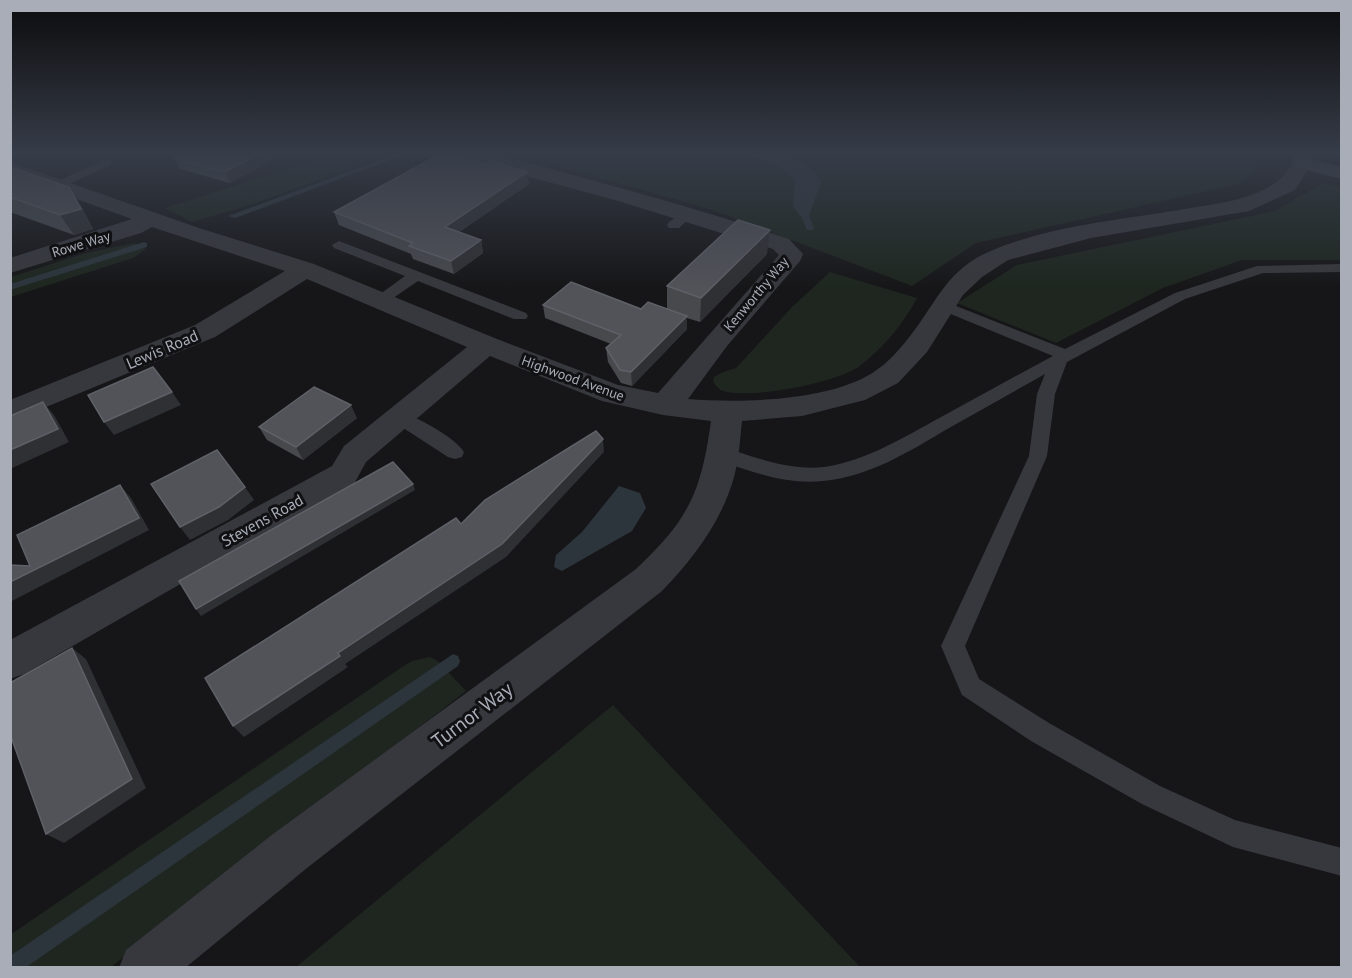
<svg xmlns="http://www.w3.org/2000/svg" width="1352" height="978" font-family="'PT Sans',sans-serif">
<rect width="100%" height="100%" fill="#161618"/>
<path fill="#1e261f" d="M 338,153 L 391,153 L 253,204 L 192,222 L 165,208 Z
M 485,153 L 1251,153 L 1272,156 L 1238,184 L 976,243 L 912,286 L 713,210 L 537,160 Z
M 1323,183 L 1341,187 L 1341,260 L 1242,260 L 1163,288 L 1056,343 L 957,303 L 1017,265 L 1275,211 Z
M 134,243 L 146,249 L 133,258 L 11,297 L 11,277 L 86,253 Z
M 830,272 L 917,298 C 904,323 884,347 861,365 C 838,383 756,398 727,392 C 721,391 716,387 713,381 L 714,377 L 723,372 L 736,368 L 793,306 Z
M 430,657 L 438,661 L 466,691 L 111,967 L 11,967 L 10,935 L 402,667 L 412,661 Z
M 613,705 L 860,967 L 296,967 Z"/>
<path fill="#2c353c" d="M 744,153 C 777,153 801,150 821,182 L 809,216 L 800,216 L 793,206 L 795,179 L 780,167 Z
M 619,486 L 640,493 L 646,508 L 632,531 L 562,571 L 554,567 L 556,555 L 582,532 Z"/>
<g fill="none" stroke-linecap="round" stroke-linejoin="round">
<path fill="#2c353c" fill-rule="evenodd" d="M 399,153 L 409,153 L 235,218 L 228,216 Z
M 802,214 L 808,214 L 814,228 L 813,230 L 807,230 L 801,216 Z
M 144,242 L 147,243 L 147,247 L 10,290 L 10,284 Z
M 453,654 L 458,656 L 460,661 L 458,666 L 25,968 L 10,968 L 10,956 Z"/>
<path fill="#37383d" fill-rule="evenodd" d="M 107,158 L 111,159 L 111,165 L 62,187 L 58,188 L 52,184 Z
M 687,210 L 694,214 L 679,228 L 669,228 L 667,225 L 669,222 Z
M 339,241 L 526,313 L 528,316 L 526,319 L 514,319 L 418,281 L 386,303 L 376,303 L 373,300 L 376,297 L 405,276 L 334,248 L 332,245 Z
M 1342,264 L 1342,272 L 1263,273 L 1185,299 L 1067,362 L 1055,394 L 1047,456 L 965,646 L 979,679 L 1049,723 L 1160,786 L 1235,820 L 1342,848 L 1342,876 L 1233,847 L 1142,804 L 1031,741 L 962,695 L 941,646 L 1029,456 L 1037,394 L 1045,374 C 1013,392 981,410 949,428 C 910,451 869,477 823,481 C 785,485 750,471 715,459 L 713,454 L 715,449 L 722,447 C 755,457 789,471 824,467 C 866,461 904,437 941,417 C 978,397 1015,376 1053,356 L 936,308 L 933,305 L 936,302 L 946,302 L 1065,349 L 1175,293 L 1257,266 Z
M 400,412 C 416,416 456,438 464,452 L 462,457 L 455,459 L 448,457 L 394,422 L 391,418 L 394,414 Z"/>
<path fill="#37383d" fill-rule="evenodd" d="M 453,153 C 491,149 529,163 565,173 C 640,193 715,214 789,239 L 803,254 L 800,261 L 727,346 L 688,399 C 740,403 834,402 878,369 C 888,362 899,350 907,340 C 936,305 945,269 993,250 C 1051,226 1118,220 1179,210 C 1211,204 1247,202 1275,183 C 1284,178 1289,167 1295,159 L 1302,157 L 1309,159 L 1312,163 L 1295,190 L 1249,211 L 1091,238 L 1008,260 L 982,277 L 963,295 L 927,352 L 898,383 L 865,400 L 802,416 L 742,421 C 740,440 739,459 734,477 C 722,521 693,559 662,591 L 307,868 L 185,968 L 119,968 L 126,950 L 273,834 L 636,569 C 689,519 701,493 711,421 L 663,415 L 602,401 L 490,356 L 366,462 L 354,484 L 24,674 L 10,679 L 10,640 L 332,466 L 344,446 L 467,347 L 307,279 L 215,337 L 10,422 L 10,400 L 195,325 L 285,271 L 152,227 L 141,233 L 10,273 L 10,258 L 132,219 L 10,175 L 10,162 L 199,228 L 314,264 L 497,339 L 618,385 L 658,393 L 779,255 L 773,249 L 615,200 L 456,157 Z"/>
<path fill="#45474d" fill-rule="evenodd" d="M 1294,153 L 1314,153 L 1313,160 L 1342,167 L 1342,179 L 1295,167 L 1292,163 Z"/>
</g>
<path fill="#47494d" d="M 286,153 L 230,183 L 180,169 L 174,159 Z
M 10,167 L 81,206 L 93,229 L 74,235 L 10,212 Z
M 529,184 L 459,232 L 481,240 L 483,253 L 454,274 L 413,259 L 411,254 L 339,225 L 334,212 Z
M 767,254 L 700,322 L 687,318 L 687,329 L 632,386 L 621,383 L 608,362 L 606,348 L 611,344 L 545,318 L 543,305 L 667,309 L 667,286 Z
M 357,418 L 303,460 L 267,440 L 259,427 Z"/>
<path fill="#2f3033" d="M 261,153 L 286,153 L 230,183 L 225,172 Z
M 527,172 L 529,184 L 448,239 L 445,227 Z
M 69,187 L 81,206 L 93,229 L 74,235 L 60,215 Z
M 770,230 L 767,254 L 700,322 L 701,298 Z
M 481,240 L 483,253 L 454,274 L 451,261 Z
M 687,316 L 687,329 L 632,386 L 631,372 Z
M 172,392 L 181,405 L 114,435 L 104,422 Z
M 43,402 L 54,415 L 69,442 L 10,469 L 10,450 Z
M 351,405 L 357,418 L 303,460 L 296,447 Z
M 603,439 L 604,452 L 506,557 L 345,664 L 348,667 L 244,737 L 233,726 L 338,653 Z
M 413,484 L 415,490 L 201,616 L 196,609 Z
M 120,485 L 131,498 L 149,530 L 10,602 L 10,582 Z
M 245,487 L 254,500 L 228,520 L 190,540 L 180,527 Z
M 72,648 L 86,659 L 146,788 L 64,843 L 46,834 Z"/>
<path fill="#525359" stroke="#5f6168" stroke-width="1.5" d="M 186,153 L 261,153 L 225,172 L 174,159 Z
M 442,153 L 446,153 L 485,165 L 491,161 L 527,172 L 445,227 L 481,240 L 451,261 L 409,246 L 413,243 L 334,212 Z
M 10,167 L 69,187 L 81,209 L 60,215 L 10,197 Z
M 738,220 L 770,230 L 701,298 L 667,286 Z
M 571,282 L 641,309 L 648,302 L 687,316 L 631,372 L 620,370 L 606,348 L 621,335 L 543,305 Z
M 153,367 L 172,392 L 104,422 L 88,395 Z
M 314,387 L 351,405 L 296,447 L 259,427 Z
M 43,402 L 58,429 L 10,450 L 10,416 Z
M 596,431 L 603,439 L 502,544 L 338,653 L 340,656 L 233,726 L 205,678 L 456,518 L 461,524 L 485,500 Z
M 217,450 L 245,487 L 219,507 L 180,527 L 151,484 Z
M 393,462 L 413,484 L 196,609 L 179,581 Z
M 120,485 L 139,518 L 10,582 L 10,565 L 30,566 L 17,535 Z
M 72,648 L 132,779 L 46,834 L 10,734 L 10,683 Z"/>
<linearGradient id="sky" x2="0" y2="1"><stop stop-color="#0c0c0d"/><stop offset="0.53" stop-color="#363c48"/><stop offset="1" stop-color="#363c48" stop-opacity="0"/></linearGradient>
<rect width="1352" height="289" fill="url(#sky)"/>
<g text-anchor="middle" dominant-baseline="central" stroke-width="6" stroke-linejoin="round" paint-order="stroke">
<g font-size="14" fill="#a8adb8" stroke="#111113">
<text transform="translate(81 244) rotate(-17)">Rowe Way</text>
<text transform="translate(756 294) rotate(-50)">Kenworthy Way</text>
<text transform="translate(573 378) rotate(20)">Highwood Avenue</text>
</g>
<g font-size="16" fill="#a8adb8" stroke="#111113">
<text transform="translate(162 349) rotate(-23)">Lewis Road</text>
<text transform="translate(262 520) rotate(-29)">Stevens Road</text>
</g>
<g font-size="20" fill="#a8adb8" stroke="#111113">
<text transform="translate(472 715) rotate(-37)">Turnor Way</text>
</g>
</g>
<rect width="1352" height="978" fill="none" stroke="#a8adb8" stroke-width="24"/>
</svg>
